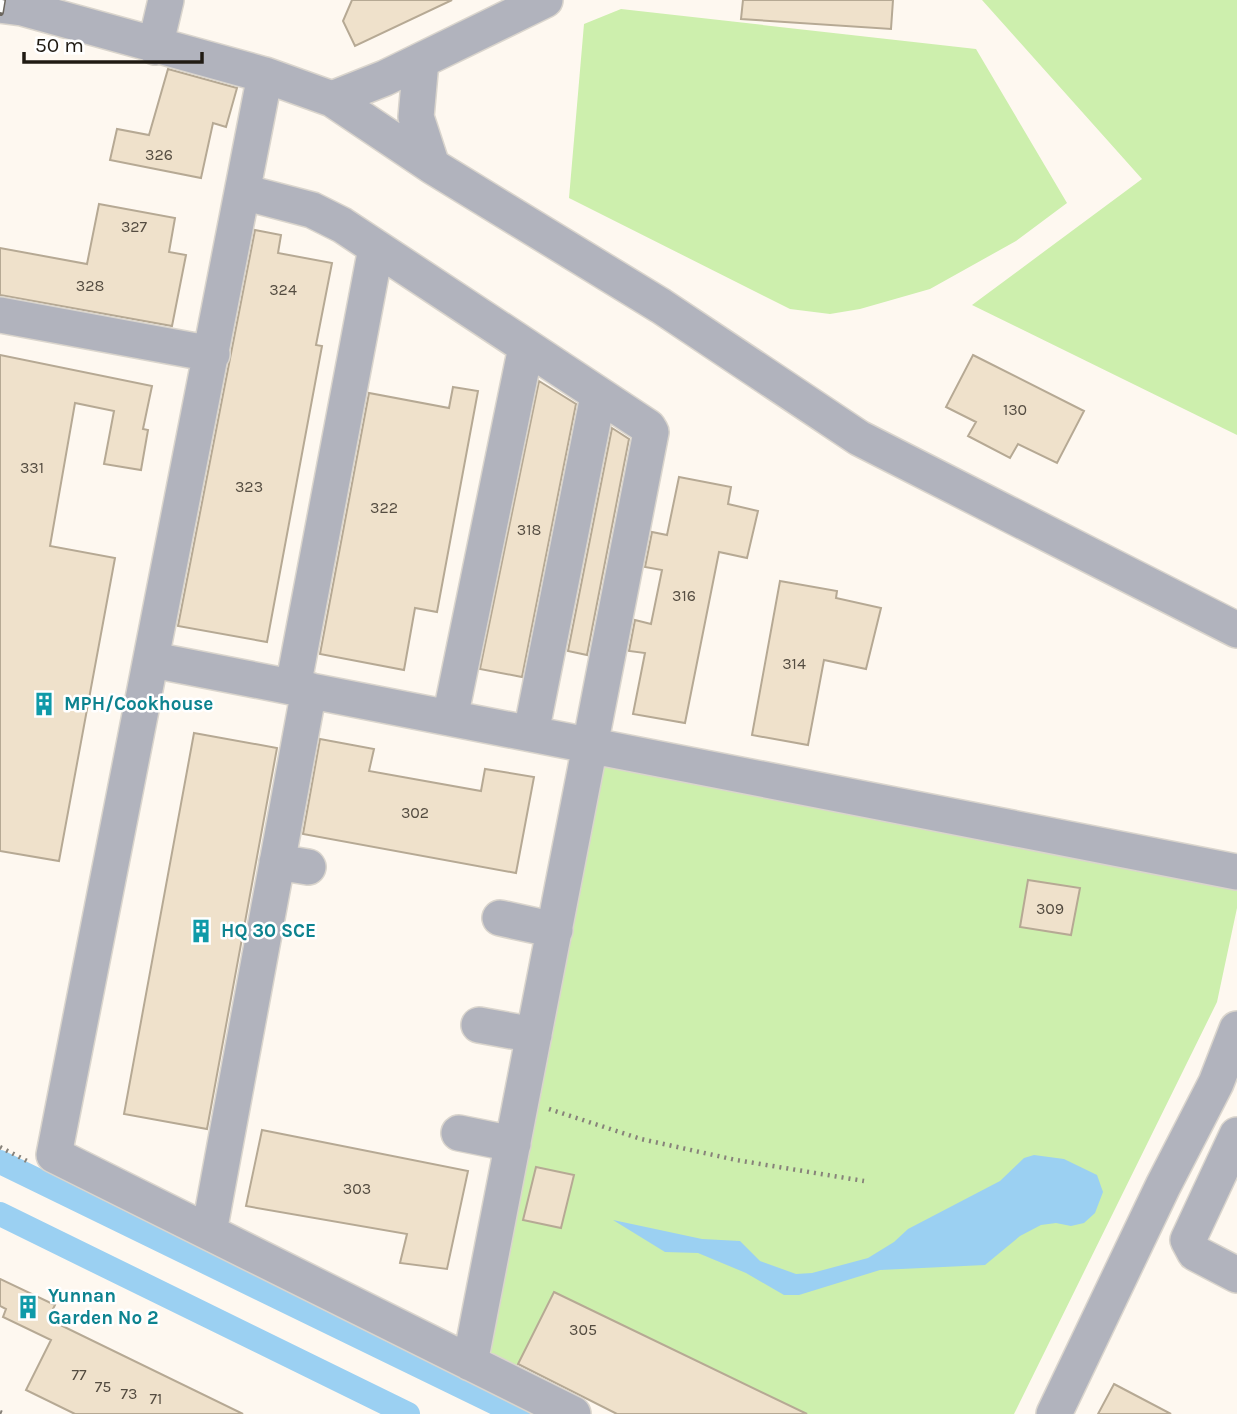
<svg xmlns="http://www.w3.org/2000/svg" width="1237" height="1414" font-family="Karla,sans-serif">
<rect width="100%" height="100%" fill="#fef8f0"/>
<path fill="#cdefad" d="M 982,0 L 1237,0 L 1237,435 L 972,305 L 1142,179 Z
M 621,9 L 976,49 L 1067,203 L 1016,241 L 930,289 L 860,309 L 830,314 L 790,309 L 569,198 L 584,24 Z
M 599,761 L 1237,887 L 1237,908 L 1217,1002 L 1014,1414 L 807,1414 L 554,1292 L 517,1366 L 482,1351 Z"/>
<path fill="#9bd0f2" d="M 1034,1155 L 1064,1159 L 1097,1175 L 1103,1192 L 1095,1213 L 1084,1223 L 1071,1226 L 1056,1223 L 1041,1225 L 1020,1236 L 985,1265 L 880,1270 L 799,1295 L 784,1295 L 746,1273 L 698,1253 L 665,1252 L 613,1220 L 702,1239 L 740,1241 L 760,1261 L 796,1274 L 812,1273 L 868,1258 L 894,1242 L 908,1229 L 1000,1181 L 1024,1158 Z"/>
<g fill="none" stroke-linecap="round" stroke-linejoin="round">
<path stroke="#9bd0f2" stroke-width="24" d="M 0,1162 L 518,1414
M 0,1214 L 408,1414"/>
</g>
<path fill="#efe1cb" stroke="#b6a994" stroke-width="2" d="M 352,0 L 452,0 L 355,46 L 343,21 Z
M 743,0 L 893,0 L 891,29 L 741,19 Z
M 168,69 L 237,88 L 226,127 L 213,123 L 201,178 L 110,160 L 117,129 L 149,135 Z
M 99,204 L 175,218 L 169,252 L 186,255 L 172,326 L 0,295 L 0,248 L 87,264 Z
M 255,230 L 281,235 L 278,253 L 332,263 L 316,345 L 322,346 L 267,642 L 178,626 Z
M 0,355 L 152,386 L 143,429 L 148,430 L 141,470 L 104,464 L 114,411 L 75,403 L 50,546 L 115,558 L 59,861 L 0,851 Z
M 973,355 L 1084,411 L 1057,463 L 1018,444 L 1010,458 L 968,436 L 976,422 L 946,407 Z
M 539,381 L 576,404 L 522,677 L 480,669 Z
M 453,387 L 478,391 L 437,612 L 415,608 L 404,670 L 320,654 L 369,393 L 449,408 Z
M 612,428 L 629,439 L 587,655 L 568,651 Z
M 679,477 L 731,487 L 728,504 L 758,511 L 747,558 L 719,552 L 685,723 L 633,714 L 645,653 L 629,651 L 635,620 L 651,624 L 662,570 L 645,567 L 652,532 L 667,535 Z
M 780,581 L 837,591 L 836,598 L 881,608 L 866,669 L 824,660 L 808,745 L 752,735 Z
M 194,733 L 277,748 L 207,1129 L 124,1114 Z
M 320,739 L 374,749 L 369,771 L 481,791 L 485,769 L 534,777 L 516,873 L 303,834 Z
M 1028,880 L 1080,888 L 1071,935 L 1020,927 Z
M 262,1130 L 468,1171 L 447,1269 L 400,1263 L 407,1234 L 246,1206 Z
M 536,1167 L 574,1175 L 561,1228 L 523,1220 Z
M 0,1279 L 55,1305 L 48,1319 L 243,1414 L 75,1414 L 26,1390 L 51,1340 L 3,1317 L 6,1309 L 0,1306 Z
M 554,1292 L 807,1414 L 617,1414 L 518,1364 Z
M 1114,1384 L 1171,1414 L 1098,1414 Z"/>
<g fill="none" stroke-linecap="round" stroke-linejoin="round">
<g stroke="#dad5cd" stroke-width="38">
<path id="minor" d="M 0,5 L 22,8 L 265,75 L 332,99 L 432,166 L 661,306 L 859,438 L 1237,630
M 155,47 L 166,0
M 421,61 L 416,117 L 432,166
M 265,75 L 54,1155 L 573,1414
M 332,99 L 385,78 L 545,0
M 243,192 L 312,210 L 342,225 L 648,427 L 651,432 L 470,1363
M 0,315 L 212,354
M 153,660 L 1237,872
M 293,687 L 376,248
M 450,718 L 526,347
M 531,733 L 598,396
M 277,862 L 308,867
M 500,918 L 555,930
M 479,1025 L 534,1035
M 459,1133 L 513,1144
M 1237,1135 L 1188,1240 L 1195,1253 L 1237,1275
M 209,1232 L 309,690
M 1054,1414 L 1163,1186 L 1216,1083 L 1237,1029"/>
</g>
<path stroke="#87827a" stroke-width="4.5" stroke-dasharray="2 5" stroke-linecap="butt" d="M 549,1109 L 641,1139 L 736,1160 L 864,1181
M 0,1147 L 27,1161
M 0,1412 L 5,1414"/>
<use href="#minor" stroke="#b1b3bd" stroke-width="35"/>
<g stroke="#6d6860" stroke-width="8">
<path id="rail" d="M 0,12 L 2,0"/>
</g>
<use href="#rail" stroke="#fff" stroke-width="5" stroke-dasharray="16" stroke-linecap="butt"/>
</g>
<defs>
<g id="building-bare" transform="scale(1.89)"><path d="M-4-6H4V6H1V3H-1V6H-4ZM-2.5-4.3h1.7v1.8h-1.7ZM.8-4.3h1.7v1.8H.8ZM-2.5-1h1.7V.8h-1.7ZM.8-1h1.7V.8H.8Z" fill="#0f9aa8" stroke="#fff" stroke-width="2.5" paint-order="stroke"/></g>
</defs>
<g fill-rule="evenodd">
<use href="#building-bare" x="44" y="704"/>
<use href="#building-bare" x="201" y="931"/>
<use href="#building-bare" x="28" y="1307"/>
</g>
<g text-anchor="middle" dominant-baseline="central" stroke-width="5" stroke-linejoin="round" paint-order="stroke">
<g font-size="16" fill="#544c41">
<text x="159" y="154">326</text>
<text x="134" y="226">327</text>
<text x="90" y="285">328</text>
<text x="283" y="289">324</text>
<text x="1015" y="409">130</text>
<text x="32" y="467">331</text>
<text x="249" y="486">323</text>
<text x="384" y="507">322</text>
<text x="529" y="529">318</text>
<text x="684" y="595">316</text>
<text x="794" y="663">314</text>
<text x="415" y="812">302</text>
<text x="1050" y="908">309</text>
<text x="357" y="1188">303</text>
<text x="583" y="1329">305</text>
<text x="79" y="1374">77</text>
<text x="103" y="1386">75</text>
<text x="129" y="1393">73</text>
<text x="156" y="1398">71</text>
</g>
<g font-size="19" font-weight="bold" fill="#0d838f" stroke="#fff" text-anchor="start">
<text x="64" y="704">MPH/Cookhouse</text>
<text x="221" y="931">HQ 30 SCE</text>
<text x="48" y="1296">Yunnan<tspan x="48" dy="22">Garden No 2</tspan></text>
</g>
</g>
<path d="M24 52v10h178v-10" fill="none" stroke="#201b13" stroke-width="3.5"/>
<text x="35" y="52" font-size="21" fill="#201b13" stroke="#ffffff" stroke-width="5" paint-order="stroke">50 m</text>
</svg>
